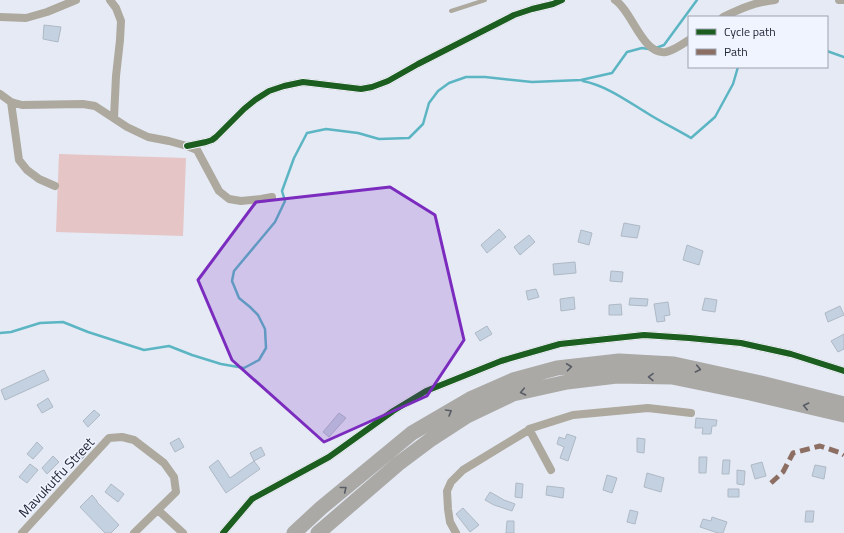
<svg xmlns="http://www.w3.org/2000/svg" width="844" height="533" font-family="'Titillium Web',sans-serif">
<rect width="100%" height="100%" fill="#e5eaf5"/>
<path fill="#e5c5c5" d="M 59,154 L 186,158 L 183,236 L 56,232 Z"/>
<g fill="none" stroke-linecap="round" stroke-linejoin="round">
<path stroke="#5cb5c3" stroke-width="2.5" d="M 656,48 L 664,45 L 697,0
M 827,51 L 844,57
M 583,81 C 607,86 627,101 647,113 C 661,122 676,129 691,138 L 715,117 L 733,84 L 738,67
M 0,333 L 11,332 L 40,323 L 63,322 L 88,332 L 144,350 L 169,346 L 192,355 L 221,364 L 244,368 L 259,360 L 266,348 L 265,329 L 258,315 L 250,307 L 239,298 L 232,281 L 234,271 L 275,222 L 285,201 L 282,191 L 294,158 L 307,133 L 326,129 L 358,133 L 379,139 L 409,138 L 423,124 L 429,103 L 438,91 L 449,83 L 466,77 L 485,77 L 532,82 L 581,80 L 612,73 L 627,52 L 642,48 L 649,49"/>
</g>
<path fill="#c3d1e1" stroke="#afb9c5" d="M 44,25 L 61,27 L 58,42 L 43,39 Z
M 624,223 L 640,226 L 637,238 L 621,236 Z
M 499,229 L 506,237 L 487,253 L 481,245 Z
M 581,230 L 592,233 L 589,245 L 578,242 Z
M 529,235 L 535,242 L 520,255 L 514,247 Z
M 687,245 L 703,251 L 699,265 L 683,260 Z
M 575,262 L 576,273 L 554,275 L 553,264 Z
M 611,271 L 623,272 L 622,282 L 610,281 Z
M 536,289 L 539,297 L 528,300 L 526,291 Z
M 574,297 L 575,309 L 561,311 L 560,299 Z
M 630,298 L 648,299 L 647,306 L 629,305 Z
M 705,298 L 717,300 L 715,312 L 702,310 Z
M 668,302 L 670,315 L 664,316 L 665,321 L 657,322 L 654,304 Z
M 621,304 L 622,315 L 609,315 L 609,305 Z
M 840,306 L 844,315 L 828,322 L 825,313 Z
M 487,326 L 492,334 L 480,341 L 475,333 Z
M 844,334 L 844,349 L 838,352 L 831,341 Z
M 44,370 L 49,380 L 5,400 L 1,390 Z
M 48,398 L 53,407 L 42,413 L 37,405 Z
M 94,410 L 100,415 L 88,427 L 83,421 Z
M 339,413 L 346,418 L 329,437 L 323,432 Z
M 696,418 L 717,420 L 716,426 L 712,426 L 711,434 L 702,434 L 703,428 L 695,428 Z
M 567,434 L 576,437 L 568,461 L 560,458 L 564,447 L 557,444 L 559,437 L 565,439 Z
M 179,438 L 184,447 L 175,452 L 170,443 Z
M 637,438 L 645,439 L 644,453 L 637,452 Z
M 37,442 L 43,448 L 33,459 L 27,454 Z
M 261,447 L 265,455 L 254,461 L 250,453 Z
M 79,450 L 86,455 L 78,463 L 72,458 Z
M 53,456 L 59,462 L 47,474 L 42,468 Z
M 699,457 L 707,457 L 706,473 L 699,473 Z
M 218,460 L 230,478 L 254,461 L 260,469 L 226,493 L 209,467 Z
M 723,460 L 730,460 L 729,474 L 722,474 Z
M 762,462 L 766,476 L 755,479 L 751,465 Z
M 30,464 L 38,470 L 27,483 L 19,477 Z
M 815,465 L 826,467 L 824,479 L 812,476 Z
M 737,470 L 745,471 L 744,485 L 737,484 Z
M 647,473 L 664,478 L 661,492 L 644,487 Z
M 607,475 L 617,478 L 612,493 L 603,490 Z
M 516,483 L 523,484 L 522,498 L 515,497 Z
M 111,484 L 124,494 L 118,502 L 105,492 Z
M 547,486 L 564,488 L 563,498 L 546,495 Z
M 728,489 L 739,489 L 739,497 L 728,497 Z
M 490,492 L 504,500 L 515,504 L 512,511 L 494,505 L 485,500 Z
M 92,495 L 97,501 L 97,502 L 119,525 L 111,533 L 105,533 L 80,507 Z
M 463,508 L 479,525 L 470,532 L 456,514 Z
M 630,510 L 638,512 L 635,524 L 627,522 Z
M 806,511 L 814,511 L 813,522 L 805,522 Z
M 712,517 L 727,522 L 723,533 L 718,533 L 700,527 L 703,519 L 711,521 Z
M 507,521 L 514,521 L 514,533 L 506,533 Z"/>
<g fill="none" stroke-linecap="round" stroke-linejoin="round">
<path stroke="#ada99e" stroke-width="4" d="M 451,11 L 485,0"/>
<path stroke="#ada99e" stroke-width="8" d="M 110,0 L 116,8 L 121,21 L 120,40 L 116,76 L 114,118
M 615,0 C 632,11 643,56 666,52 C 675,50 682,44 689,40
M 839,0 L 844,0
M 0,17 L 26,18 L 47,12 L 76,0
M 723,17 C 740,9 755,2 775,0
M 0,94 L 11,102 L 22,105 L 83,104 L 95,106 L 127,127 L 148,137 L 169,141 L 187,146 L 197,150 L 219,191 L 229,199 L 241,201 L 261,199 L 272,197
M 11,102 L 19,160 L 27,170 L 39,179 L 55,186
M 187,146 L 206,142 L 212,140 L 216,137 L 244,109 L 255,100 L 269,91 L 284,86 L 303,82 L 361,89 L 372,87 L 388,81 L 418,64 L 514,15 L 532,9 L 553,4 L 562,0
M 529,429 L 551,470
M 158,510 L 183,533
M 22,533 L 109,438 L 122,437 L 134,440 L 164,463 L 174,477 L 176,492 L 134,533
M 223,533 L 252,499 L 329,457 L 393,411 L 426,391 L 501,361 L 560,344 L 644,335 L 689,338 L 741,343 L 791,354 L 844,371
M 456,533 L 450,522 L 448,509 L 447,491 L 451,482 L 463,470 L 532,428 L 573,415 L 648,408 L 691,413"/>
<path stroke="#aaa9a6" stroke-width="15" d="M 294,533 L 321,508 L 412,433 L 472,398 L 513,380 L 557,368 L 619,361 L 674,364 L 761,383 L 844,404
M 318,533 L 398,464 L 430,440 L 467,416 L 513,394 L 567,382 L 617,376 L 672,377 L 750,393 L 844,415"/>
<path stroke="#8d6e63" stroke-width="5" stroke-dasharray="10 5" stroke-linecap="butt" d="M 771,483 L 783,472 L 793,453 L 820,446 L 841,453 L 844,455"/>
<g stroke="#f0f4fe" stroke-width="8">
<path id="cycleway" d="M 187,146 L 206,142 L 212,140 L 216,137 L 244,109 L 255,100 L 269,91 L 284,86 L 303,82 L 361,89 L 372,87 L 388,81 L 418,64 L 514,15 L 532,9 L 553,4 L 562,0
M 223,533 L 252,499 L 329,457 L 393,411 L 426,391 L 501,361 L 560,344 L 644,335 L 689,338 L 741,343 L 791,354 L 844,371"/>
</g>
<use href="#cycleway" stroke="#1b5e20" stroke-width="6"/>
</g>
<defs><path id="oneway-chevron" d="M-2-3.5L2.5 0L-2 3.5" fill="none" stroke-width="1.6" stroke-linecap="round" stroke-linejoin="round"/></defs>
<g stroke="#585c65">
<use href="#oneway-chevron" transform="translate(569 367) rotate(-7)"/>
<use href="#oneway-chevron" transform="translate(698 369) rotate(12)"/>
<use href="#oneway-chevron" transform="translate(651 377) rotate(-179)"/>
<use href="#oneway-chevron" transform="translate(523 392) rotate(168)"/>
<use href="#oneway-chevron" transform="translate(806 406) rotate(-167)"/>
<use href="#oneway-chevron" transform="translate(449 412) rotate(-30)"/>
<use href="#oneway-chevron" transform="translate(344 489) rotate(-39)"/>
</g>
<path fill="#7b2cbf" fill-opacity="0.2" stroke="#7b2cbf" stroke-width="3" stroke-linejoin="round" d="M 390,187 L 435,215 L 464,340 L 427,396 L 324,442 L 232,360 L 198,280 L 256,202 Z"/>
<g text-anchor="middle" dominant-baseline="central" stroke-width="3" stroke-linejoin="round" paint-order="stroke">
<g font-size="14" fill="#22283a" stroke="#f0f4fe">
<text transform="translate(56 477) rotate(-47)">Mavukutfu Street</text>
</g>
</g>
<rect x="688" y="16" width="140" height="52" fill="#f0f4fe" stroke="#9ea2b0"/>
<rect x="696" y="29" width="20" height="6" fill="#1b5e20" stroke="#9ea2b0"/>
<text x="724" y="36" font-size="12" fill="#22283a">Cycle path</text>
<rect x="696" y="49" width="20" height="6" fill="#8d6e63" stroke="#9ea2b0"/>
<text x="724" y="56" font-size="12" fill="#22283a">Path</text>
</svg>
